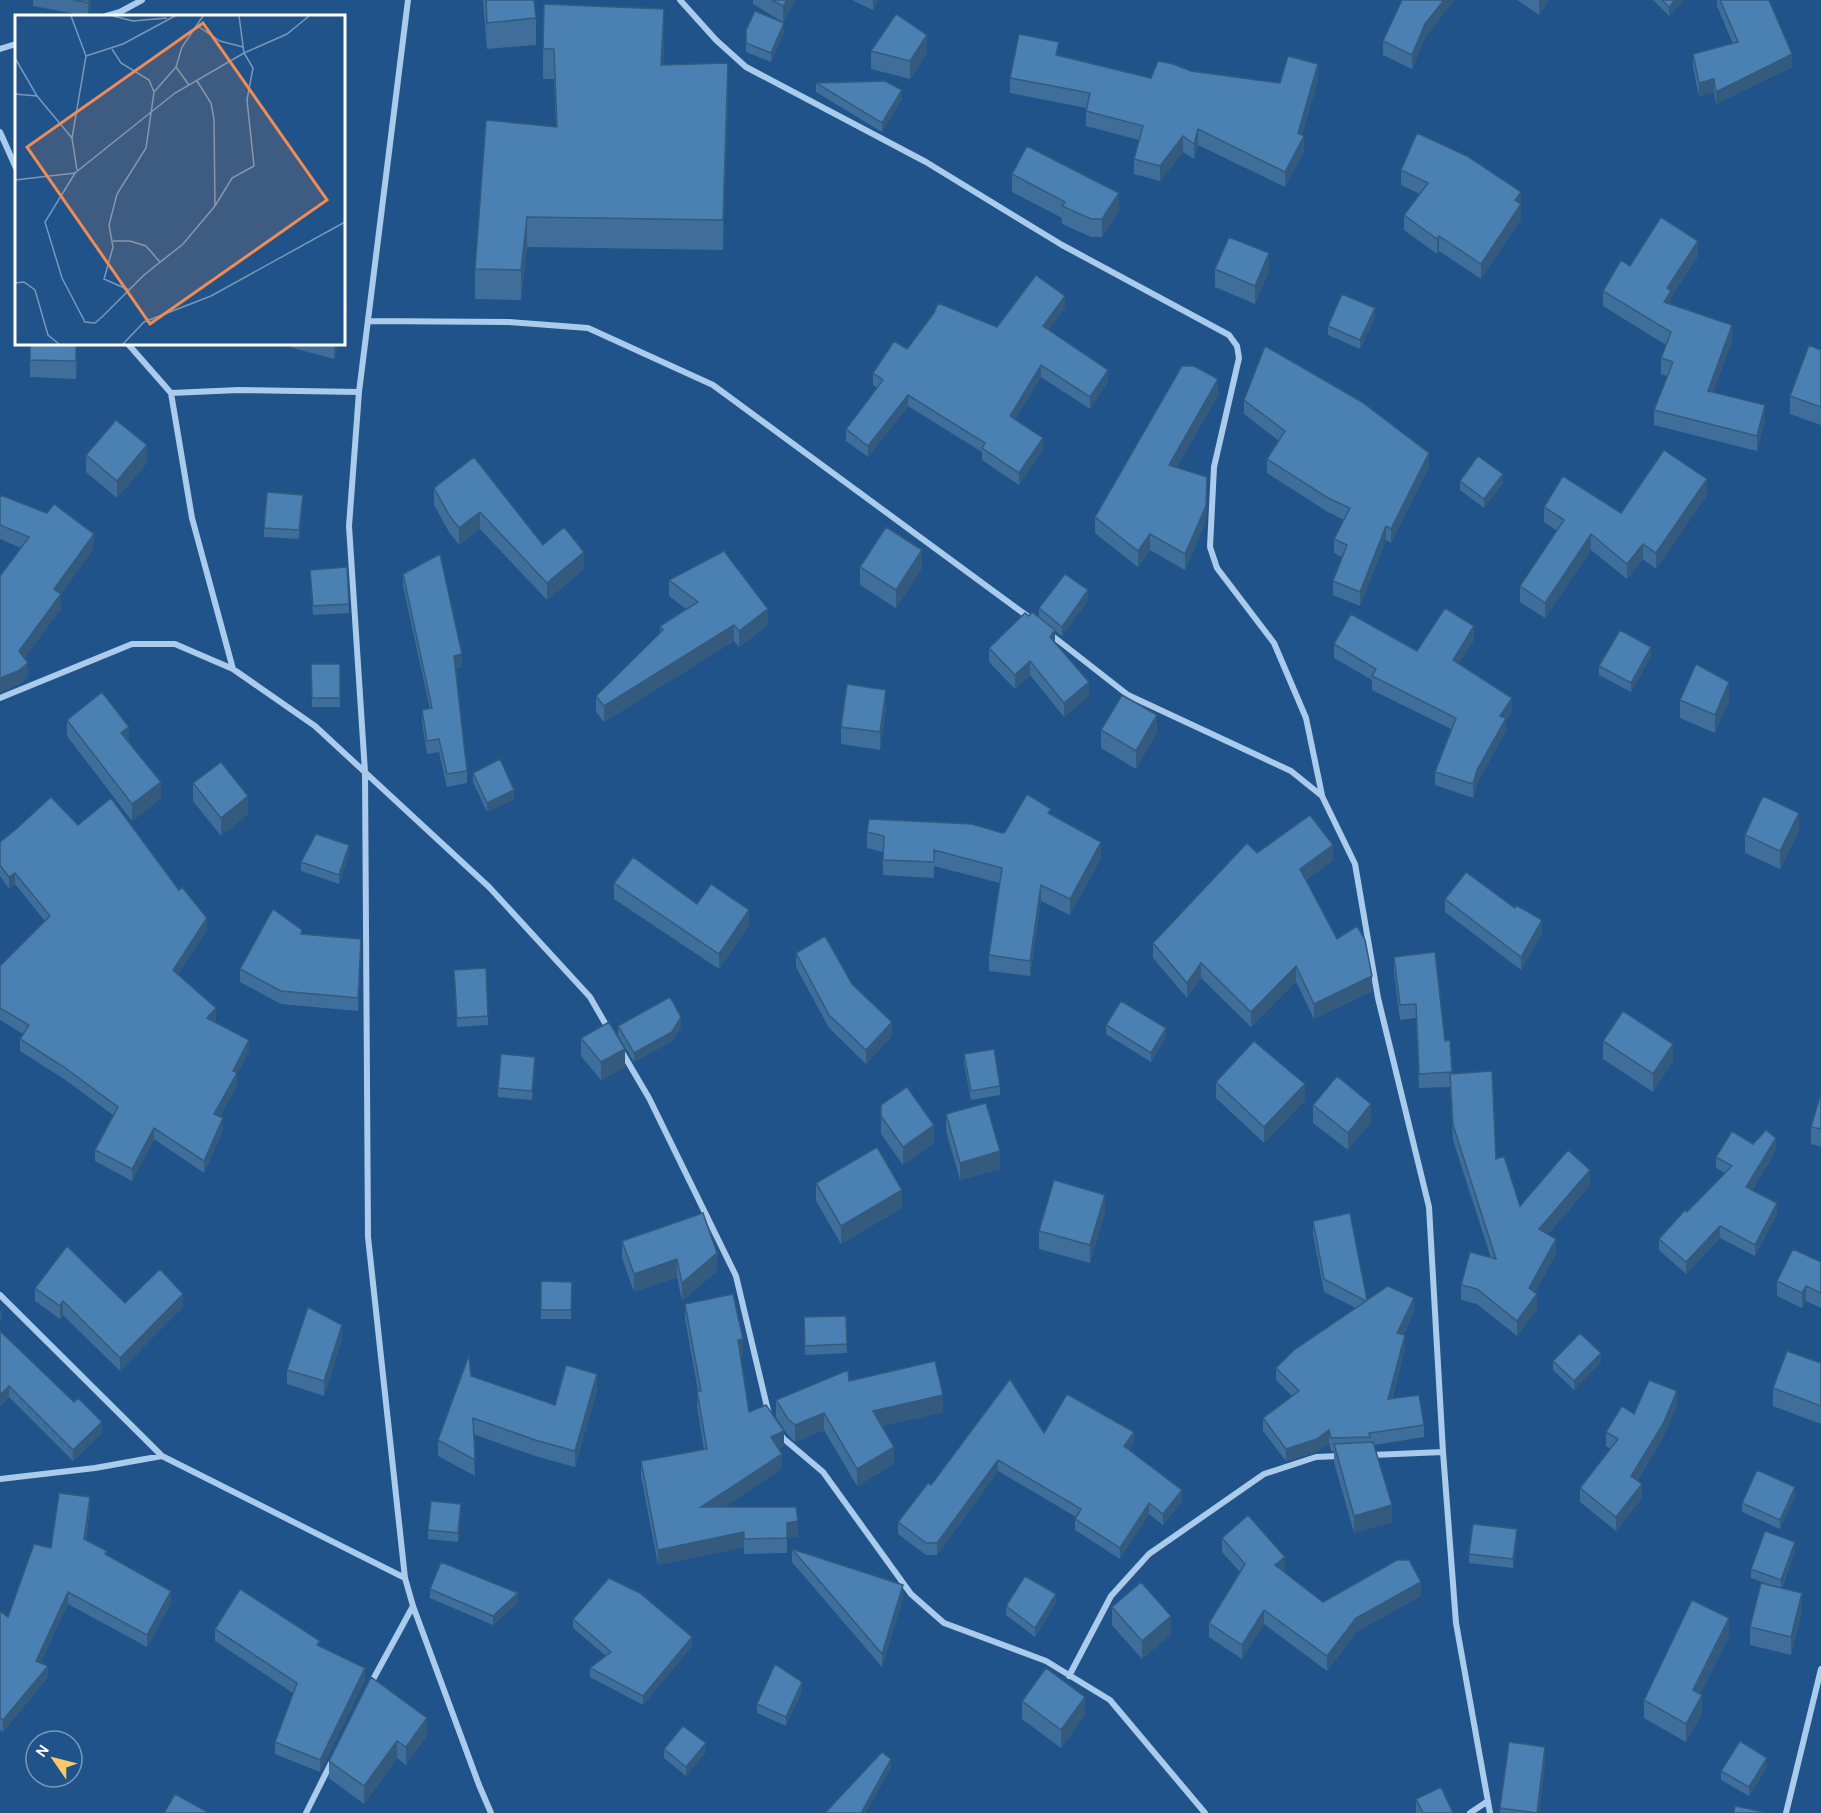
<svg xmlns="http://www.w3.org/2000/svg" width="1821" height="1813" font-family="Karla,sans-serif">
<rect width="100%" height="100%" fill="#1f538a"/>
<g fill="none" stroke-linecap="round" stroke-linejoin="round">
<path stroke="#aacbeb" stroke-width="6" d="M 408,0 L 359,392 L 349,526 L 365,772 L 368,1237 L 405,1578 L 413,1606 L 479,1785 L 491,1813
M 680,0 L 716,40 L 746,67 L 926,162 L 1062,245 L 1229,335 L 1237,346 L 1239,358 L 1214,467 L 1210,547 L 1217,568 L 1274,643 L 1306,718 L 1322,795
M 106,16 L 120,12 L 142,0
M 0,49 L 16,44
M 0,132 L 16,168
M 369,321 L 509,322 L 588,328 L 713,385 L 1030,618
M 128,344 L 171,393 L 239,390 L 359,392
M 171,393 L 192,518 L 233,669
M 1050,634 L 1128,695 L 1291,771 L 1322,796 L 1355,864 L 1378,998 L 1429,1207 L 1443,1452 L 1456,1623 L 1490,1813
M 0,698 L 132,644 L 175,644 L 233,669 L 315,726 L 489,887 L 590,997 L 609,1030
M 622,1052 L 649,1098 L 736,1276 L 769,1415
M 0,1295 L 162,1456 L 405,1578
M 780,1434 L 784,1439 L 823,1472 L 911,1594 L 944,1623 L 1046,1661 L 1110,1700 L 1205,1813
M 1372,1455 L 1443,1452
M 0,1479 L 95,1468 L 162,1456
M 1069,1676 L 1111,1596 L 1149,1554 L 1264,1474 L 1316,1457 L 1340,1456
M 370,1685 L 413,1606
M 306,1813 L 332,1761
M 1470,1813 L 1488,1801
M 1786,1813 L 1821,1669"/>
</g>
<path fill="#406e9a" d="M 33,0 L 91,0 L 88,16 L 33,6 Z
M 483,0 L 534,0 L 536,18 L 536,45 L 487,49 Z
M 753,0 L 796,0 L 783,22 L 753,4 Z
M 852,0 L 879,0 L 873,10 Z
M 1517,0 L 1549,0 L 1539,15 Z
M 1653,0 L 1684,0 L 1669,16 Z
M 1717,0 L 1769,0 L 1792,67 L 1716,104 L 1714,92 L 1699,96 L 1693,67 L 1693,54 L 1733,44 L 1717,6 Z
M 746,30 L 784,32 L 771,62 L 746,52 Z
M 1425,38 L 1412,69 L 1383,55 L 1383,41 Z
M 664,40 L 663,65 L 728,94 L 723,250 L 527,247 L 521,300 L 475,299 L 475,269 L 556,127 L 554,79 L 543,79 L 543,49 Z
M 871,51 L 927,53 L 910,79 L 871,69 Z
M 1059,55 L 1151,78 L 1191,71 L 1280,83 L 1318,80 L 1302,135 L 1304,151 L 1285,187 L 1198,145 L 1194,159 L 1183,152 L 1160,181 L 1134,174 L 1134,159 L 1139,140 L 1086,126 L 1086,108 L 1010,93 L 1010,78 Z
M 816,83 L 902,99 L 882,132 L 816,92 Z
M 1401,170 L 1521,192 L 1521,219 L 1481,279 L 1439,251 L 1437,254 L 1404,230 L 1404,215 L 1420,194 L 1401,185 Z
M 1012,174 L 1119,211 L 1102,237 L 1091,237 L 1062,224 L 1062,218 L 1012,192 Z
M 1698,256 L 1671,297 L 1671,305 L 1732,341 L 1713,392 L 1765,420 L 1757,451 L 1654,425 L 1654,410 L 1667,376 L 1661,374 L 1661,358 L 1666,345 L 1603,306 L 1603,291 L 1630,266 Z
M 1215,269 L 1269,271 L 1255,304 L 1215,287 Z
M 1065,308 L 1048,330 L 1108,381 L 1090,409 L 1041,377 L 1015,419 L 1043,449 L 1019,485 L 982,460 L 982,452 L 908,406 L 868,457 L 846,441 L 846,429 L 877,388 L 873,385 L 873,373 L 907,349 L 997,327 Z
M 1375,317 L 1360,349 L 1328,335 L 1328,326 Z
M 77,344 L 76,379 L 30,377 L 30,360 Z
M 290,344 L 338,344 L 334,359 L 290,347 Z
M 1821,350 L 1821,425 L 1790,414 L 1790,396 Z
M 1218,395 L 1177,467 L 1207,493 L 1206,522 L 1185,570 L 1150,550 L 1138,567 L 1095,533 L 1095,517 Z
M 1244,400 L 1429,467 L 1391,543 L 1386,540 L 1360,606 L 1333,595 L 1333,581 L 1342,557 L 1334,553 L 1334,539 L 1344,520 L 1328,512 L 1267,473 L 1267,459 L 1279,441 L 1244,414 Z
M 86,455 L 147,463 L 117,498 L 86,472 Z
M 1460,481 L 1503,483 L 1484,508 L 1460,490 Z
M 434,488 L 584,569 L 547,600 L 480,529 L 459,545 L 449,532 L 434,505 Z
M 0,495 L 94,548 L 61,594 L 61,609 L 24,658 L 28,677 L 18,685 L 0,692 L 0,576 L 21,548 L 0,539 Z
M 1707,495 L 1656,569 L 1643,559 L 1627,579 L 1591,550 L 1545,618 L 1520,602 L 1520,586 L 1557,531 L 1544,522 L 1544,507 L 1621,513 Z
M 303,504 L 299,539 L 264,537 L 264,528 Z
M 860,567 L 922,568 L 896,608 L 860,585 Z
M 310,570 L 349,604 L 349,613 L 313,615 Z
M 403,574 L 462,667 L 456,668 L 467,771 L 467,783 L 447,787 L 439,752 L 427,754 L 422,722 L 422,710 L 430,709 L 403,586 Z
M 669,580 L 768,625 L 739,647 L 734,641 L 604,722 L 596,712 L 596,696 L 660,633 L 660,626 L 686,609 L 669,596 Z
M 1088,600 L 1062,636 L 1055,631 L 1055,644 L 1089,696 L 1064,717 L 1030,675 L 1015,689 L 989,662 L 989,648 L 1029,616 L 1039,617 L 1039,608 Z
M 1474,640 L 1459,663 L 1512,711 L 1506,721 L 1506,731 L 1477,783 L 1473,798 L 1435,785 L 1435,772 L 1451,729 L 1372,690 L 1372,680 L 1334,658 L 1334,644 L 1417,651 Z
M 1651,656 L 1631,692 L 1599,675 L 1599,666 Z
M 311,664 L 340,664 L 340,707 L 312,707 Z
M 1680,700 L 1729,700 L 1715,733 L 1680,718 Z
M 886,708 L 880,750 L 841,744 L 841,727 Z
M 67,720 L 129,742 L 161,798 L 132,821 L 67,736 Z
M 1101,730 L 1157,732 L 1136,769 L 1101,748 Z
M 473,773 L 514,799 L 487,812 L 473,782 Z
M 193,783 L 248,814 L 221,836 L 193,801 Z
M 1051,814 L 1101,858 L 1070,915 L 1041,901 L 1030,976 L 989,971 L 989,955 L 1000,883 L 934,866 L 934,878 L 883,875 L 883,852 L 867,848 L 867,832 L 1002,833 Z
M 78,825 L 207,930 L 178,974 L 216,1020 L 214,1022 L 249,1051 L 237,1074 L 237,1085 L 220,1116 L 223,1130 L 204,1173 L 154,1139 L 132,1181 L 95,1161 L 95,1150 L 113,1115 L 64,1079 L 20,1051 L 20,1039 L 23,1034 L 0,1020 L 0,966 L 45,921 L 15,884 L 9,889 L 0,876 L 0,842 Z
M 1799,831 L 1780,869 L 1745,853 L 1745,835 Z
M 1257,853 L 1333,860 L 1306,880 L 1337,939 L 1372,991 L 1314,1019 L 1296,981 L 1251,1027 L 1201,978 L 1187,998 L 1153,958 L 1153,943 Z
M 349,854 L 339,884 L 301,871 L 301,862 Z
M 614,883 L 749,925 L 719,969 L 614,899 Z
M 1445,899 L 1542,933 L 1521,970 L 1445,912 Z
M 302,934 L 361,952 L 358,1011 L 281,1004 L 240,982 L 240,969 Z
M 796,953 L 852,984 L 892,1036 L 866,1064 L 829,1028 L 796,967 Z
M 1394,957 L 1445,1041 L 1450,1040 L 1452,1074 L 1520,1206 L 1590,1185 L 1548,1234 L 1556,1254 L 1535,1292 L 1537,1309 L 1517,1336 L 1477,1304 L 1461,1300 L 1461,1285 L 1491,1258 L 1453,1140 L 1450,1087 L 1419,1088 L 1416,1018 L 1400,1020 L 1394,972 Z
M 454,970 L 488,1016 L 488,1025 L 457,1027 Z
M 1106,1025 L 1166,1038 L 1151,1062 L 1106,1034 Z
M 618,1026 L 681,1027 L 672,1041 L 634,1062 L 618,1035 Z
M 581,1038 L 625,1067 L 601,1080 L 581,1056 Z
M 1603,1041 L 1673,1061 L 1653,1092 L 1603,1059 Z
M 964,1054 L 1000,1086 L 1000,1095 L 971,1100 L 964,1063 Z
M 535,1066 L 532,1100 L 498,1097 L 498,1088 Z
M 1216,1082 L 1305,1100 L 1264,1143 L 1216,1098 Z
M 1821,1093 L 1821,1147 L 1811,1144 L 1811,1127 Z
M 881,1105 L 934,1143 L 903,1165 L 881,1134 Z
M 1313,1105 L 1371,1122 L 1348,1150 L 1313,1123 Z
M 946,1114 L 1000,1169 L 960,1180 L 946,1131 Z
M 1753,1144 L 1776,1150 L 1752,1190 L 1777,1214 L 1755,1256 L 1720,1238 L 1686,1274 L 1659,1250 L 1659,1239 L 1725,1173 L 1716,1168 L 1716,1157 Z
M 816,1183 L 902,1208 L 841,1244 L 816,1201 Z
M 1105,1212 L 1090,1263 L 1039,1249 L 1039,1231 Z
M 1313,1221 L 1367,1300 L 1414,1311 L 1403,1335 L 1405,1348 L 1392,1399 L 1424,1425 L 1424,1437 L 1374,1445 L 1392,1522 L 1354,1533 L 1334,1462 L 1334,1451 L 1331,1451 L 1329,1443 L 1317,1452 L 1286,1461 L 1263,1431 L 1263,1418 L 1292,1396 L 1276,1380 L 1276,1368 L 1356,1308 L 1324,1292 L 1313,1234 Z
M 622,1241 L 717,1271 L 682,1301 L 677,1277 L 634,1292 L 622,1258 Z
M 1821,1262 L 1821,1308 L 1806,1301 L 1802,1308 L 1777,1296 L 1777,1281 Z
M 541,1281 L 572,1282 L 571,1319 L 541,1319 Z
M 35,1288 L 125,1303 L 183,1307 L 120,1371 L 63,1315 L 60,1319 L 35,1301 Z
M 685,1304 L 743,1355 L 740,1355 L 749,1412 L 784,1446 L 778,1449 L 782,1469 L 724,1507 L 798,1536 L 787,1538 L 787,1553 L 744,1554 L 744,1547 L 658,1565 L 641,1476 L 641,1461 L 704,1450 L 697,1406 L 698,1391 L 685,1319 Z
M 846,1316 L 847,1353 L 805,1355 L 804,1317 Z
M 0,1331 L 102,1433 L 73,1461 L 9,1397 L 0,1406 Z
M 342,1339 L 324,1396 L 287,1384 L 287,1370 Z
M 1553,1361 L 1601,1362 L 1574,1390 L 1553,1370 Z
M 1821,1363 L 1821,1424 L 1773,1406 L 1773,1388 Z
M 471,1376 L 555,1405 L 597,1390 L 575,1467 L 535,1456 L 473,1434 L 475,1476 L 438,1456 L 438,1440 Z
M 849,1381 L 943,1412 L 882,1426 L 894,1464 L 857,1486 L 824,1430 L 795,1442 L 788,1435 L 776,1417 L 776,1400 Z
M 1677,1405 L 1663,1438 L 1637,1481 L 1642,1498 L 1616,1531 L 1580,1502 L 1580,1488 L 1611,1449 L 1606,1446 L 1606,1432 L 1634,1414 Z
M 1044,1433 L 1134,1444 L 1129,1450 L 1182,1501 L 1163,1525 L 1149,1514 L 1120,1559 L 1075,1530 L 1075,1519 L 1076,1517 L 998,1471 L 937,1555 L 926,1555 L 898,1534 L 898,1522 L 931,1485 Z
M 1795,1496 L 1780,1529 L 1742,1512 L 1742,1503 Z
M 90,1509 L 86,1540 L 171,1603 L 147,1647 L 68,1604 L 40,1663 L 48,1677 L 3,1732 L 0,1730 L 0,1611 L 8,1617 L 51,1548 Z
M 461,1513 L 458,1542 L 428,1539 L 428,1530 Z
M 1222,1538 L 1285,1571 L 1284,1572 L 1323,1602 L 1421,1596 L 1356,1632 L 1327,1671 L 1264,1624 L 1242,1659 L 1209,1637 L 1209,1623 L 1240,1572 L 1222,1552 Z
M 1517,1538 L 1513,1568 L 1469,1563 L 1469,1554 Z
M 792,1549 L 903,1598 L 882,1667 L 792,1562 Z
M 1795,1551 L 1782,1588 L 1802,1611 L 1791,1655 L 1750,1645 L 1750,1627 L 1776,1587 L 1751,1578 L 1751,1569 Z
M 430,1589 L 518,1602 L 493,1625 L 430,1598 Z
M 1056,1603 L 1035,1637 L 1006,1615 L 1006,1606 Z
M 1112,1607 L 1171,1634 L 1142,1659 L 1112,1625 Z
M 573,1619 L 692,1646 L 643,1705 L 590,1677 L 590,1668 L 606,1656 L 573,1628 Z
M 215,1629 L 320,1647 L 365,1680 L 320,1772 L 275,1754 L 275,1742 L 293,1693 L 215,1641 Z
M 1729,1636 L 1700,1694 L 1702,1713 L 1686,1742 L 1644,1718 L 1644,1700 Z
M 371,1677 L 427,1735 L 406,1765 L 397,1758 L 364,1804 L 329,1778 L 329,1761 Z
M 802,1691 L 786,1726 L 757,1713 L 757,1704 Z
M 1022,1701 L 1085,1715 L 1061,1748 L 1022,1719 Z
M 664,1749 L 706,1752 L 686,1776 L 664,1758 Z
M 1545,1765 L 1539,1813 L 1500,1813 L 1500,1808 Z
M 1767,1767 L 1749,1796 L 1721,1780 L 1721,1771 Z
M 1416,1799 L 1453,1813 L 1416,1813 Z"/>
<path fill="#345a7d" d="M 89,0 L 91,0 L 88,16 L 88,3 Z
M 787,0 L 796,0 L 783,22 L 783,6 Z
M 873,0 L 879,0 L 873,10 Z
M 1444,0 L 1455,0 L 1425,38 L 1412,69 L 1412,55 L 1425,24 Z
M 1539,0 L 1549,0 L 1539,15 Z
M 1675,0 L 1684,0 L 1669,16 L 1669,7 Z
M 664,9 L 664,40 L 661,95 L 661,65 Z
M 784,23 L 784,32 L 771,62 L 771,53 Z
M 927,35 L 927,53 L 910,79 L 910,61 Z
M 1792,54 L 1792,67 L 1716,104 L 1716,92 Z
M 728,63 L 728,94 L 723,250 L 723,220 Z
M 1318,64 L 1318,80 L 1300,143 L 1304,136 L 1304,151 L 1285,187 L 1285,172 L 1298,133 Z
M 1714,79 L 1714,92 L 1699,96 L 1699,83 Z
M 902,90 L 902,99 L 882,132 L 882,123 Z
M 1198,129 L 1198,145 L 1194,159 L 1194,144 Z
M 1183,136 L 1183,152 L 1160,181 L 1160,166 Z
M 1521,192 L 1521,219 L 1481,279 L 1481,264 L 1515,200 Z
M 1119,193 L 1119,211 L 1102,237 L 1102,219 Z
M 527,217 L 527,247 L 521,300 L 521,270 Z
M 1439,236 L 1439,251 L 1437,254 L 1437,239 Z
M 1698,241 L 1698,256 L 1671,297 L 1671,307 L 1664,302 L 1667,288 Z
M 1269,253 L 1269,271 L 1255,304 L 1255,286 Z
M 347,294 L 347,312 L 344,325 L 344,307 Z
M 1065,296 L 1065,308 L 1043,338 L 1043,326 Z
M 1375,308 L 1375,317 L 1360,349 L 1360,340 Z
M 1732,325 L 1732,341 L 1708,407 L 1708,391 Z
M 334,344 L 338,344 L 334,359 Z
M 1041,365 L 1041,377 L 1010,428 L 1010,416 Z
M 1108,370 L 1108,381 L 1090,409 L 1090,397 Z
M 1218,379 L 1218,395 L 1169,481 L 1169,465 Z
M 908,395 L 908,406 L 868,457 L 868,446 Z
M 1765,405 L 1765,420 L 1757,451 L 1757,436 Z
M 1043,438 L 1043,449 L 1019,485 L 1019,473 Z
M 147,445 L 147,463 L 117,498 L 117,481 Z
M 1429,453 L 1429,467 L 1391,543 L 1391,529 Z
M 1503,474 L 1503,483 L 1484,508 L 1484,499 Z
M 1207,477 L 1206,522 L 1185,570 L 1185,554 Z
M 1707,479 L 1707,495 L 1656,569 L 1656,553 Z
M 303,495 L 303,504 L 299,539 L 299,530 Z
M 480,512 L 480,529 L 459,545 L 459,528 Z
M 1386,526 L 1386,540 L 1360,606 L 1360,592 Z
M 94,534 L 94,548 L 54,604 L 54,589 Z
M 1150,534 L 1150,550 L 1138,567 L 1138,551 Z
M 1591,534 L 1591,550 L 1545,618 L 1545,603 Z
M 1643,544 L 1643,559 L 1627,579 L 1627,564 Z
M 922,550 L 922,568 L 896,608 L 896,590 Z
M 584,552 L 584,569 L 547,600 L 547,583 Z
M 1088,590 L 1088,600 L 1062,636 L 1062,627 Z
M 61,594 L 61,609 L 19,666 L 19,651 Z
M 768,609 L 768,625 L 739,647 L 739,631 Z
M 734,625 L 734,641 L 604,722 L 604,706 Z
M 1474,626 L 1474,640 L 1453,673 L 1453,660 Z
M 1055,630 L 1055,644 L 1050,637 Z
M 1651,647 L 1651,656 L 1631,692 L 1631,683 Z
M 462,654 L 462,667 L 454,669 L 454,656 Z
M 1030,661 L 1030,675 L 1015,689 L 1015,675 Z
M 28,663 L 28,677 L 18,685 L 0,692 L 0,678 Z
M 1089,682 L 1089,696 L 1064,717 L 1064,703 Z
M 1729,682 L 1729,700 L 1715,733 L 1715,715 Z
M 886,690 L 886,708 L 880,750 L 880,732 Z
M 1512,698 L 1512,711 L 1506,721 L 1506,731 L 1477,783 L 1473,798 L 1473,784 L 1477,770 L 1500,716 Z
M 1157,715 L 1157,732 L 1136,769 L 1136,751 Z
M 129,727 L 129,744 L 121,733 Z
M 161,782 L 161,798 L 132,821 L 132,804 Z
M 514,790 L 514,799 L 487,812 L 487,803 Z
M 248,796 L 248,814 L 221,836 L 221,818 Z
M 1799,813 L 1799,831 L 1780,869 L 1780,851 Z
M 1101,842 L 1101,858 L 1070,915 L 1070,899 Z
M 349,845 L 349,854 L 339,884 L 339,875 Z
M 1333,845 L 1333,860 L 1300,884 L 1300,869 Z
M 15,873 L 15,884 L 9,889 L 9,877 Z
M 1041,885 L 1041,901 L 1030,976 L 1030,961 Z
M 749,910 L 749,925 L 719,969 L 719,954 Z
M 207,918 L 207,930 L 173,982 L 173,970 Z
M 1542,920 L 1542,933 L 1521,970 L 1521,957 Z
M 361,939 L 361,952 L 358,1011 L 358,998 Z
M 1201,963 L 1201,978 L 1187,998 L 1187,983 Z
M 1296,966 L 1296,981 L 1251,1027 L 1251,1012 Z
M 1372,976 L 1372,991 L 1314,1019 L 1314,1004 Z
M 216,1008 L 216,1020 L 207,1030 L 207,1018 Z
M 681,1017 L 681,1027 L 672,1041 L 634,1062 L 634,1053 Z
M 892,1022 L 892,1036 L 866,1064 L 866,1050 Z
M 1166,1028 L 1166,1038 L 1151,1062 L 1151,1053 Z
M 249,1040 L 249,1051 L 237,1074 L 237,1085 L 214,1126 L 214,1114 L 233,1071 Z
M 1673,1044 L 1673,1061 L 1653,1092 L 1653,1074 Z
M 625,1049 L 625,1067 L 601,1080 L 601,1062 Z
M 535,1057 L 535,1066 L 532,1100 L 532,1091 Z
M 1305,1084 L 1305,1100 L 1264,1143 L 1264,1127 Z
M 1371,1104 L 1371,1122 L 1348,1150 L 1348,1133 Z
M 223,1118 L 223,1130 L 204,1173 L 204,1161 Z
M 934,1125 L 934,1143 L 903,1165 L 903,1147 Z
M 154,1128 L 154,1139 L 132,1181 L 132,1169 Z
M 1776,1138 L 1776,1150 L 1746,1199 L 1746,1187 Z
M 1000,1151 L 1000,1169 L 960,1180 L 960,1163 Z
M 1590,1170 L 1590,1185 L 1539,1244 L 1539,1229 Z
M 902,1190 L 902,1208 L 841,1244 L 841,1226 Z
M 1105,1195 L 1105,1212 L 1090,1263 L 1090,1245 Z
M 1777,1203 L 1777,1214 L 1755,1256 L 1755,1245 Z
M 1720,1226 L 1720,1238 L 1686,1274 L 1686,1262 Z
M 1556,1239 L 1556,1254 L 1529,1303 L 1529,1288 Z
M 717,1253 L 717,1271 L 682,1301 L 682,1283 Z
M 677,1259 L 677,1277 L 634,1292 L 634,1274 Z
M 1806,1286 L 1806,1301 L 1802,1308 L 1802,1293 Z
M 183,1294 L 183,1307 L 120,1371 L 120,1358 Z
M 1537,1294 L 1537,1309 L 1517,1336 L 1517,1321 Z
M 1414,1298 L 1414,1311 L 1397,1346 L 1397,1333 Z
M 63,1301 L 63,1315 L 60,1319 L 60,1306 Z
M 2,1309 L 2,1320 L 0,1323 L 0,1312 Z
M 342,1325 L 342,1339 L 324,1396 L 324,1381 Z
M 1405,1335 L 1405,1348 L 1388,1412 L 1388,1399 Z
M 743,1339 L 743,1355 L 738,1356 L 738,1340 Z
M 1601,1353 L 1601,1362 L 1574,1390 L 1574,1381 Z
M 597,1374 L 597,1390 L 575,1467 L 575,1451 Z
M 9,1386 L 9,1397 L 0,1406 L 0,1395 Z
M 1677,1391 L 1677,1405 L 1663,1438 L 1631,1490 L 1631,1476 Z
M 943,1395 L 943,1412 L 873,1428 L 873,1411 Z
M 824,1413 L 824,1430 L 795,1442 L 795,1425 Z
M 102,1422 L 102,1433 L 73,1461 L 73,1450 Z
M 1329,1430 L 1329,1443 L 1317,1452 L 1286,1461 L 1286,1449 Z
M 784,1431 L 784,1446 L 771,1452 L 771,1437 Z
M 1134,1432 L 1134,1444 L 1124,1457 L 1124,1446 Z
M 894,1447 L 894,1464 L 857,1486 L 857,1469 Z
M 782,1454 L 782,1469 L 701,1523 L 701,1507 Z
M 998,1460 L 998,1471 L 937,1555 L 937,1543 Z
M 1642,1484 L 1642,1498 L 1616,1531 L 1616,1517 Z
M 1795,1487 L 1795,1496 L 1780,1529 L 1780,1520 Z
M 1182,1490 L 1182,1501 L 1163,1525 L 1163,1514 Z
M 90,1497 L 90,1509 L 84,1550 L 84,1539 Z
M 1149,1503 L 1149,1514 L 1120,1559 L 1120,1548 Z
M 461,1504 L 461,1513 L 458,1542 L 458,1533 Z
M 1392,1505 L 1392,1522 L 1354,1533 L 1354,1516 Z
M 798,1521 L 798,1536 L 787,1538 L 787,1523 Z
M 1517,1529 L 1517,1538 L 1513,1568 L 1513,1559 Z
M 744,1532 L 744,1547 L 658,1565 L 658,1550 Z
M 1795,1542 L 1795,1551 L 1781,1589 L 1781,1580 Z
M 1285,1557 L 1285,1571 L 1275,1579 L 1275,1565 Z
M 1421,1582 L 1421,1596 L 1356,1632 L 1327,1671 L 1327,1656 L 1356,1618 Z
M 903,1585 L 903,1598 L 882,1667 L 882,1654 Z
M 171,1591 L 171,1603 L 147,1647 L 147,1635 Z
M 68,1592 L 68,1604 L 36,1673 L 36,1661 Z
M 518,1593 L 518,1602 L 493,1625 L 493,1616 Z
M 1802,1593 L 1802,1611 L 1791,1655 L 1791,1637 Z
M 1056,1594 L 1056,1603 L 1035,1637 L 1035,1628 Z
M 1264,1610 L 1264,1624 L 1242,1659 L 1242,1645 Z
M 1171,1616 L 1171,1634 L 1142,1659 L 1142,1641 Z
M 1729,1618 L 1729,1636 L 1693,1708 L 1693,1690 Z
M 692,1637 L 692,1646 L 643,1705 L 643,1696 Z
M 48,1666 L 48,1677 L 3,1732 L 3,1720 Z
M 365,1668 L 365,1680 L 320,1772 L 320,1760 Z
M 802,1682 L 802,1691 L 786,1726 L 786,1717 Z
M 1702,1695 L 1702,1713 L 1686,1742 L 1686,1724 Z
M 1085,1697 L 1085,1715 L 1061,1748 L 1061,1730 Z
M 427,1718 L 427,1735 L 406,1765 L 406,1747 Z
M 397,1741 L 397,1758 L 364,1804 L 364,1786 Z
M 706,1743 L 706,1752 L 686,1776 L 686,1767 Z
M 1545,1747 L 1545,1765 L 1539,1813 L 1537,1813 Z
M 1767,1758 L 1767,1767 L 1749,1796 L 1749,1787 Z
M 891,1759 L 891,1768 L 866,1813 L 861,1813 Z"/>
<path fill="#4b80b3" stroke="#345a7d" stroke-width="1.5" d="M 74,0 L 89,0 L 88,3 Z
M 486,0 L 534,0 L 536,18 L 487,23 Z
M 772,0 L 787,0 L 783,6 Z
M 1402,0 L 1444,0 L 1425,24 L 1412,55 L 1383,41 Z
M 1662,0 L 1675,0 L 1669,7 Z
M 1720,0 L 1769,0 L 1792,54 L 1716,92 L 1714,79 L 1699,83 L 1693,54 L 1738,42 Z
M 544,4 L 664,9 L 661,65 L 728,63 L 723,220 L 527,217 L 521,270 L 475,269 L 486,120 L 557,127 L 554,49 L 543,49 Z
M 755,11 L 784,23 L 771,53 L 746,43 L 746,30 Z
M 896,14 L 927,35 L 910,61 L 871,51 Z
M 1019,34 L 1059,42 L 1056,55 L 1151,78 L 1158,61 L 1173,64 L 1191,71 L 1280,83 L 1288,56 L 1318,64 L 1298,133 L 1304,136 L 1285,172 L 1198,129 L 1194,144 L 1183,136 L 1160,166 L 1134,159 L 1143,126 L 1086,111 L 1090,93 L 1010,78 Z
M 885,81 L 902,90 L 882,123 L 816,83 Z
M 1417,133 L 1467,156 L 1521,192 L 1515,200 L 1521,204 L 1481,264 L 1439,236 L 1437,239 L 1404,215 L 1428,183 L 1401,170 Z
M 1027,146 L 1119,193 L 1102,219 L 1091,219 L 1062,206 L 1065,202 L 1012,174 Z
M 1661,217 L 1698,241 L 1667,288 L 1671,291 L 1664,302 L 1732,325 L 1708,391 L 1765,405 L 1757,436 L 1654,410 L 1673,362 L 1661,358 L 1671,332 L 1603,291 L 1621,260 L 1630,266 Z
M 1229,237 L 1269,253 L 1255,286 L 1215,269 Z
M 1036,275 L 1065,296 L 1043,326 L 1108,370 L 1090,397 L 1041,365 L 1010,416 L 1043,438 L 1019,473 L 982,448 L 985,443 L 908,395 L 868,446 L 846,429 L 883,380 L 873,373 L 894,341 L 907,349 L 934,313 L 938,303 L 997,327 Z
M 344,293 L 347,294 L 344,307 Z
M 1342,294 L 1375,308 L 1360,340 L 1328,326 Z
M 30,344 L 76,344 L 76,361 L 30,360 Z
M 1809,345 L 1821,350 L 1821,407 L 1790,396 Z
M 1265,346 L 1362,402 L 1429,453 L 1391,529 L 1386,526 L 1360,592 L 1333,581 L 1347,545 L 1334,539 L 1350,508 L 1328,498 L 1267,459 L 1285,431 L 1244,400 Z
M 1182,366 L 1194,366 L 1218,379 L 1169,465 L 1207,477 L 1206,506 L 1185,554 L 1150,534 L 1138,551 L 1095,517 Z
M 116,420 L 147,445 L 117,481 L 86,455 Z
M 1664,450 L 1707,479 L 1656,553 L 1643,544 L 1627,564 L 1591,534 L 1545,603 L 1520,586 L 1564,520 L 1544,507 L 1563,476 L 1621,513 Z
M 1478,456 L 1503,474 L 1484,499 L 1460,481 Z
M 474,457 L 543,545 L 564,527 L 584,552 L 547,583 L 480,512 L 459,528 L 449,515 L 434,488 Z
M 267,492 L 303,495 L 299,530 L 264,528 Z
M 0,495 L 47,513 L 54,504 L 94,534 L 54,589 L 61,594 L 19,651 L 28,663 L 18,671 L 0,678 L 0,576 L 29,537 L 0,525 Z
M 886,527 L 922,550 L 896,590 L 860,567 Z
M 724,551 L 768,609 L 739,631 L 734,625 L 604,706 L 596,696 L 663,630 L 660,626 L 698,602 L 669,580 Z
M 440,554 L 462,654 L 454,656 L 467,771 L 447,774 L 439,739 L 427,741 L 422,710 L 432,708 L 403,574 Z
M 347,567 L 349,604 L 313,606 L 310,570 Z
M 1065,574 L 1088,590 L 1062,627 L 1039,608 Z
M 1445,608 L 1474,626 L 1453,660 L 1512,698 L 1500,716 L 1506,718 L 1477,770 L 1473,784 L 1435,772 L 1456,718 L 1372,676 L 1376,669 L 1334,644 L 1351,614 L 1417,651 Z
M 1032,612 L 1055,630 L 1050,637 L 1089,682 L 1064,703 L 1030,661 L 1015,675 L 989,648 L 1025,613 L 1029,616 Z
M 1620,630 L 1651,647 L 1631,683 L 1599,666 Z
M 311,664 L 340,664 L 340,698 L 312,698 Z
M 1696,664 L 1729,682 L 1715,715 L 1680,700 Z
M 847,684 L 886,690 L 880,732 L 841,727 Z
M 102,692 L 129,727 L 121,733 L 161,782 L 132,804 L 67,720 Z
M 1122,695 L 1157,715 L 1136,751 L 1101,730 Z
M 500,759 L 514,790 L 487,803 L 473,773 Z
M 221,762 L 248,796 L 221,818 L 193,783 Z
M 1027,794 L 1051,809 L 1048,813 L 1101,842 L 1070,899 L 1041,885 L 1030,961 L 989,955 L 1002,868 L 934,850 L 934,862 L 883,860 L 884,836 L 867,832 L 869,819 L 972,824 L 1002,833 L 1005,832 Z
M 1763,796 L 1799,813 L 1780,851 L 1745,835 Z
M 51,797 L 78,825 L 111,798 L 179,890 L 182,887 L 207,918 L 173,970 L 216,1008 L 207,1018 L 249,1040 L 233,1071 L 237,1073 L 214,1114 L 223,1118 L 204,1161 L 154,1128 L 132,1169 L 95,1150 L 118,1107 L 64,1067 L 20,1039 L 29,1025 L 0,1008 L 0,966 L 50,916 L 15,873 L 9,877 L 0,865 L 0,842 L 15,830 Z
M 1310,815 L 1333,845 L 1300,869 L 1337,939 L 1357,926 L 1365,940 L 1372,976 L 1314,1004 L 1296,966 L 1251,1012 L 1201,963 L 1187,983 L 1153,943 L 1247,843 L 1257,853 Z
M 316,834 L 349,845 L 339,875 L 301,862 Z
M 633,857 L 697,904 L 711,884 L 749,910 L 719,954 L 614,883 Z
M 1466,872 L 1515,908 L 1516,905 L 1542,920 L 1521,957 L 1445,899 Z
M 273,909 L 302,930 L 301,934 L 361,939 L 358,998 L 281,991 L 240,969 Z
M 825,936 L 852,984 L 892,1022 L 866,1050 L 829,1015 L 796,953 Z
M 1435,952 L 1445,1041 L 1450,1040 L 1452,1072 L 1419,1074 L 1416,1004 L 1400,1005 L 1394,957 Z
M 486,968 L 488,1016 L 457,1018 L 454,970 Z
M 670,997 L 681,1017 L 672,1032 L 634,1053 L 618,1026 Z
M 1121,1001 L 1166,1028 L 1151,1053 L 1106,1025 Z
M 1623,1011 L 1673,1044 L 1653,1074 L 1603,1041 Z
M 609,1022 L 625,1049 L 601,1062 L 581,1038 Z
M 1254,1041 L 1305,1084 L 1264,1127 L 1216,1082 Z
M 994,1049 L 1000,1086 L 971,1091 L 964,1054 Z
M 501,1054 L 535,1057 L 532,1091 L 498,1088 Z
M 1492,1071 L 1496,1159 L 1504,1156 L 1520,1206 L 1568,1150 L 1590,1170 L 1539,1229 L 1556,1239 L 1529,1288 L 1537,1294 L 1517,1321 L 1477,1289 L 1461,1285 L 1470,1252 L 1496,1259 L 1453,1125 L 1450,1074 Z
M 1337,1076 L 1371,1104 L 1348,1133 L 1313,1105 Z
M 907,1087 L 934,1125 L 903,1147 L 881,1116 L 881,1105 Z
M 1821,1093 L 1821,1129 L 1811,1127 Z
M 986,1103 L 1000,1151 L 960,1163 L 946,1114 Z
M 1766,1130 L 1776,1138 L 1746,1187 L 1777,1203 L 1755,1245 L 1720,1226 L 1686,1262 L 1659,1239 L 1685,1210 L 1687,1212 L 1732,1166 L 1716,1157 L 1732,1131 L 1753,1144 Z
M 877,1147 L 902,1190 L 841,1226 L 816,1183 Z
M 1054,1180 L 1105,1195 L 1090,1245 L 1039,1231 Z
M 703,1213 L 717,1253 L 682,1283 L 677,1259 L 634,1274 L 622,1241 Z
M 1350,1213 L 1367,1300 L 1388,1286 L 1414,1298 L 1397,1333 L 1405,1335 L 1388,1399 L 1419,1395 L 1424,1425 L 1369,1433 L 1370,1437 L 1331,1438 L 1329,1430 L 1317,1439 L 1286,1449 L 1263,1418 L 1299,1391 L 1276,1368 L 1294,1350 L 1366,1301 L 1324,1279 L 1313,1221 Z
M 67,1246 L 125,1303 L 160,1269 L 183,1294 L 120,1358 L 63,1301 L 60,1306 L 35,1288 Z
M 1793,1249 L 1821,1262 L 1821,1293 L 1806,1286 L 1802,1293 L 1777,1281 Z
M 541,1281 L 572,1282 L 571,1310 L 541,1310 Z
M 733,1294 L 743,1339 L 738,1340 L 749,1412 L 766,1405 L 784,1431 L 771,1437 L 782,1454 L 701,1507 L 796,1507 L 798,1521 L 787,1523 L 787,1538 L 744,1539 L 744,1532 L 658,1550 L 641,1461 L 707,1449 L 697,1391 L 701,1391 L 685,1304 Z
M 308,1307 L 342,1325 L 324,1381 L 287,1370 Z
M 846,1316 L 847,1344 L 805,1346 L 804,1317 Z
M 0,1331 L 74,1402 L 78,1398 L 102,1422 L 73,1450 L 9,1386 L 0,1395 Z
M 1580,1333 L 1601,1353 L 1574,1381 L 1553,1361 Z
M 1787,1351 L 1821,1363 L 1821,1406 L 1773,1388 Z
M 469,1355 L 471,1376 L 555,1405 L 566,1365 L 597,1374 L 575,1451 L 535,1440 L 473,1418 L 475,1460 L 438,1440 Z
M 935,1361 L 943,1395 L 873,1411 L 894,1447 L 857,1469 L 824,1413 L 795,1425 L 788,1419 L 776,1400 L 848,1370 L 849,1381 Z
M 1010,1379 L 1044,1433 L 1067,1394 L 1134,1432 L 1124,1446 L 1182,1490 L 1163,1514 L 1149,1503 L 1120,1548 L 1075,1519 L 1081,1509 L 998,1460 L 937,1543 L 926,1543 L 898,1522 L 928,1483 L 931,1485 Z
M 1649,1380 L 1677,1391 L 1663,1424 L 1631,1476 L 1642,1484 L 1616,1517 L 1580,1488 L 1618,1439 L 1606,1432 L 1622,1406 L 1634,1414 Z
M 1373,1442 L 1392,1505 L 1354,1516 L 1334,1444 Z
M 1757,1470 L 1795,1487 L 1780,1520 L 1742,1503 Z
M 59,1493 L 90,1497 L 84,1539 L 107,1551 L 105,1554 L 171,1591 L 147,1635 L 68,1592 L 36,1661 L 48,1666 L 3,1720 L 0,1718 L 0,1611 L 8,1617 L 34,1544 L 51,1548 Z
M 431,1501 L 461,1504 L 458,1533 L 428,1530 Z
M 1248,1515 L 1285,1557 L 1275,1565 L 1323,1602 L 1397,1560 L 1409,1560 L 1421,1582 L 1356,1618 L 1327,1656 L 1264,1610 L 1242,1645 L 1209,1623 L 1245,1564 L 1222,1538 Z
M 1473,1524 L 1517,1529 L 1513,1559 L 1469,1554 Z
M 1765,1531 L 1795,1542 L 1781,1580 L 1751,1569 Z
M 792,1549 L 903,1585 L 882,1654 Z
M 441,1562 L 518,1593 L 493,1616 L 430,1589 Z
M 1025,1576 L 1056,1594 L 1035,1628 L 1006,1606 Z
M 609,1578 L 640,1593 L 692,1637 L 643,1696 L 590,1668 L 611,1652 L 573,1619 Z
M 1141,1582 L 1171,1616 L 1142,1641 L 1112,1607 Z
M 1761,1583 L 1802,1593 L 1791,1637 L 1750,1627 Z
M 240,1589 L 320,1641 L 317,1645 L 365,1668 L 320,1760 L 275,1742 L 297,1683 L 215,1629 Z
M 1692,1600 L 1729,1618 L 1693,1690 L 1702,1695 L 1686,1724 L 1644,1700 Z
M 775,1664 L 802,1682 L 786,1717 L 757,1704 Z
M 1046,1668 L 1085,1697 L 1061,1730 L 1022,1701 Z
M 371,1677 L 427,1718 L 406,1747 L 397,1741 L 364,1786 L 329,1761 Z
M 683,1726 L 706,1743 L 686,1767 L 664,1749 Z
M 1740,1741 L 1767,1758 L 1749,1787 L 1721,1771 Z
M 1509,1742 L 1545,1747 L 1537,1813 L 1500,1808 Z
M 882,1752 L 891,1759 L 861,1813 L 825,1813 Z
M 1441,1787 L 1453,1813 L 1423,1813 L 1416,1799 Z
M 175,1794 L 209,1813 L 164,1813 Z
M 1735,1806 L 1764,1812 L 1764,1813 L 1734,1813 Z"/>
<g transform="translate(15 15)">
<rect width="330" height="330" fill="#1f538a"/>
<path fill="none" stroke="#7998b9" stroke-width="1.5" d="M 56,1 L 71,41 L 57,123 L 62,155M 98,1 L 118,6 L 152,3M 181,10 L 205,26 L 228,32M 97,34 L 106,48 L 134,65 L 139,77 L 131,133 L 102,179 L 94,210 L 98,232 L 89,264 L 114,275M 71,41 L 108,29 L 160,1M 0,43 L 22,81 L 57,123M 182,66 L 196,88 L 199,104 L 200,191 L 168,229 L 129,260 L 88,301 L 80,308 L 70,307 L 47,263 L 30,207 L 60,158 L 160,78 L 229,38 L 272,19 L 294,1M 174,70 L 161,52 L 167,32 L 188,1M 139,77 L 161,52M 0,79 L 22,81M 0,165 L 60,158M 200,191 L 217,163 L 239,151 L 232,85 L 238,53 L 229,38 L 224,1M 98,226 L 115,226 L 131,231 L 145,247M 0,268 L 9,267 L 20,275 L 33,320 L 44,329M 108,329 L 129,307 L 196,281 L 330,207"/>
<path fill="#ef8b55" fill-opacity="0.15" stroke="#ef8b55" stroke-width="3" d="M 188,8 L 312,185 L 135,309 L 12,132 Z"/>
<rect width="330" height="330" fill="none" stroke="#fff" stroke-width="3"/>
</g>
<g transform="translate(54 1759) rotate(305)"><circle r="28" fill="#1f538a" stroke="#7998b9" stroke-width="1.5"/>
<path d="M0-4.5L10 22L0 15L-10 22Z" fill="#fac86a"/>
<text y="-9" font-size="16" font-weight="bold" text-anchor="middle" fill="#ffffff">N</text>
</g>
</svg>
